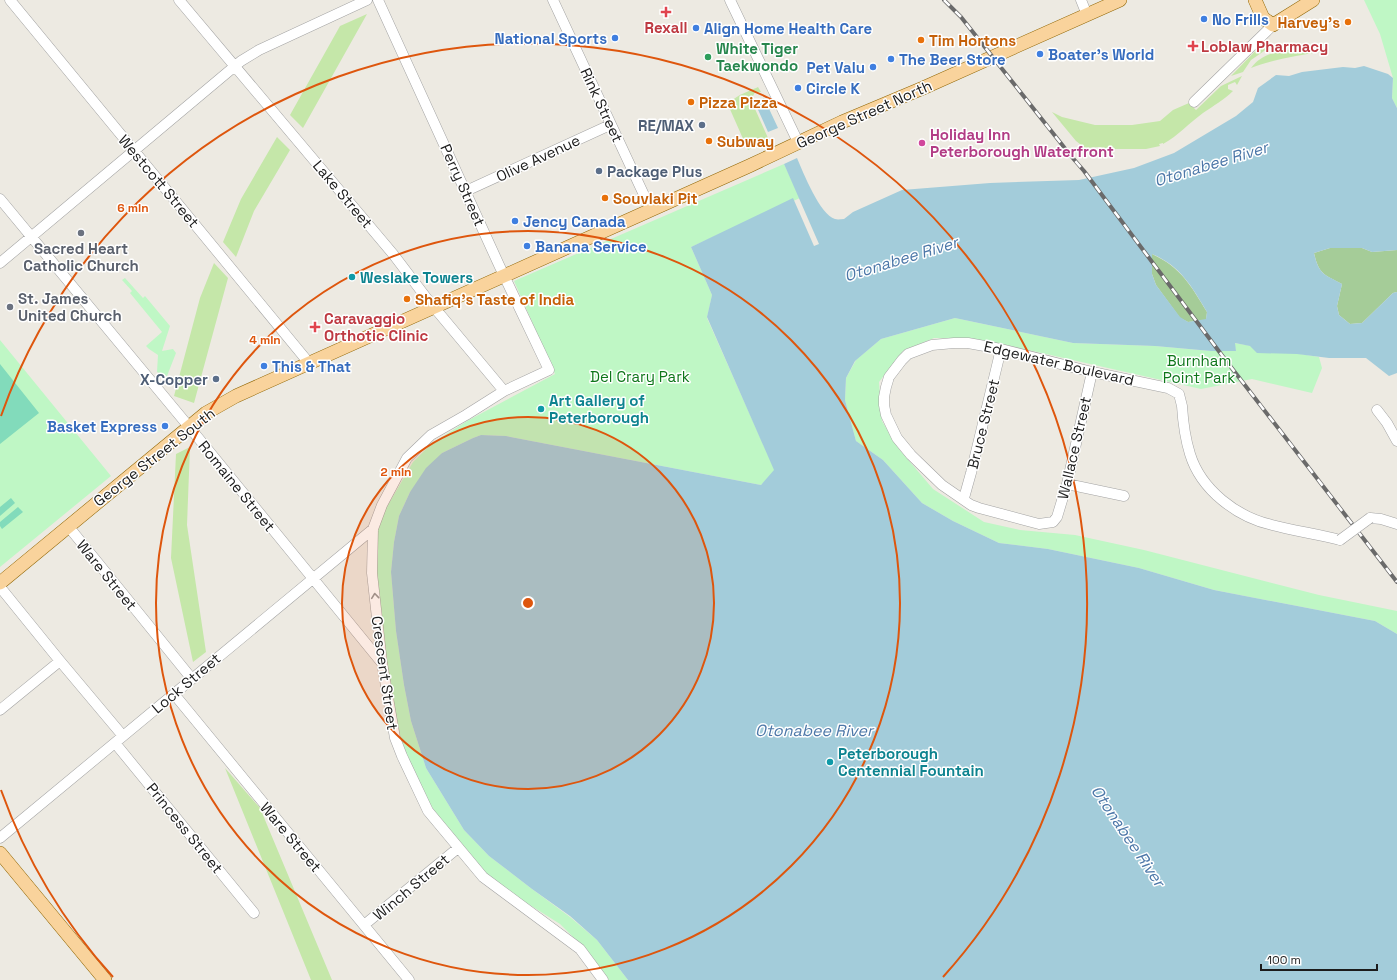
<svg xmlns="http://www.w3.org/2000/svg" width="1397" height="980" font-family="'Space Grotesk',sans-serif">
<rect width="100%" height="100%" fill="#edeae2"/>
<path fill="#c5e7a9" d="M 367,14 L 303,128 L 290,115 L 340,26 Z
M 1264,42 L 1267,42 L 1269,44 L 1267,49 L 1251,60 L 1243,72 L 1231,76 Z
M 1320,49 L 1320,52 C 1296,56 1274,59 1251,68 C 1266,47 1297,49 1320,49 Z
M 1242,76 L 1237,85 L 1235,82 L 1228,85 L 1228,89 L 1233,91 C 1224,100 1213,106 1203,113 C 1189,123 1178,136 1163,144 L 1163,143 L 1159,144 L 1160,146 L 1146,149 L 1110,149 L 1099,147 L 1085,148 L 1076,141 L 1052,112 L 1062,117 L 1095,125 L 1132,125 L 1160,121 L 1173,110 L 1189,103 L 1196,110 L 1221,86 Z
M 758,87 L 761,92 L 755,92 L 751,100 L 768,138 L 767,140 L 748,150 L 729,107 C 731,96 748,92 758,87 Z
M 277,137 L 290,150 L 254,211 L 236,257 L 223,242 L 241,199 Z
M 214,263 L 228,278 L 194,403 L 174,396 L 200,298 Z
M 190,447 L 187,525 L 206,652 L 193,662 L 171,558 L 176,454 Z
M 225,768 L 260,808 L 332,980 L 311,980 Z"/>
<path fill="#a5cc98" d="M 1330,248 L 1362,248 L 1372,252 L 1397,250 L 1397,292 L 1393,293 L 1362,323 L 1350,324 L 1339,315 L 1337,306 L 1342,284 C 1323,274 1319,274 1314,253 Z
M 1152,254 C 1182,268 1191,286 1207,312 L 1206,320 L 1188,322 L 1180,318 L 1156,285 L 1152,274 Z"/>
<path fill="#bff7c5" d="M 1364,0 L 1397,0 L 1397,108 L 1392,98 L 1393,78 L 1380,34 Z
M 784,164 L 800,198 L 691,247 L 712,295 L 707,318 L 775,471 L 761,485 L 506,436 L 481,435 L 473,438 L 442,453 L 410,492 L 399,516 L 394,542 L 391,572 L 396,631 L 404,685 L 411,721 L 426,768 L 464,830 L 489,856 L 532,889 L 570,917 L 597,940 L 628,980 L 609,980 L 582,946 L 560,924 L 525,902 L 487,875 L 439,819 L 414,776 L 400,735 L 392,697 L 380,614 L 376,576 L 375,539 L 381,517 L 413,462 L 431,444 L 467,421 L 555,374 L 514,281 Z
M 125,278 L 143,298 L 145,296 L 170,326 L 162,351 L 173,349 L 176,353 L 167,376 L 157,372 L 158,355 L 149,349 L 146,346 L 162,332 L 130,293 L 132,291 L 122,280 Z
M 955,318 L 1073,343 L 1155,346 L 1211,351 L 1236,351 L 1234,343 L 1319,357 L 1322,368 L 1312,393 L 1252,379 L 1201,389 L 1002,344 L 967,339 L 934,338 L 903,351 L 879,382 L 882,421 L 899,449 L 933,489 L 984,522 L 1020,530 L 1075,535 L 1144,550 L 1319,595 L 1397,611 L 1397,634 L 1375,621 L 1214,590 L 1139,568 L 1048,549 L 999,543 L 953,521 L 922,503 L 883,460 L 856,441 L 845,400 L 846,378 L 856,360 L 881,339 Z
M 0,340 L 111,476 L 0,567 Z"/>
<path fill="#82dbbb" d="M 0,364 L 39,413 L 0,444 Z
M 11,498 L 15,503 L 0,516 L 0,507 Z
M 18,507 L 23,512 L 2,529 L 0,526 L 0,522 Z"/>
<path fill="#a3ccda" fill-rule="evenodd" d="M 1364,66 L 1388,74 L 1393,78 L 1392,98 L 1397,108 L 1397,250 L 1372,252 L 1362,248 L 1330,248 L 1314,253 C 1319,275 1324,274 1342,284 L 1337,306 L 1339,315 L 1350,324 L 1362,323 L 1393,293 L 1397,292 L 1397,373 L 1389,376 L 1366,358 L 1329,358 L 1297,354 L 1257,353 L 1250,346 L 1235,343 L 1236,351 L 1211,351 L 1155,346 L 1073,343 L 955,318 L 881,339 L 855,361 L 846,378 L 845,400 L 856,441 L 883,460 L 922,503 L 953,521 L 999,543 L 1048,549 L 1139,568 L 1214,590 L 1375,621 L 1397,634 L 1397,980 L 628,980 L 597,940 L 570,916 L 532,889 L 489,856 L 464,830 L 426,768 L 411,721 L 404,685 L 396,631 L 391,572 L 394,542 L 399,516 L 410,492 L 426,468 L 442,453 L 473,438 L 481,435 L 506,436 L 761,485 L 774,470 L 707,317 L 712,295 L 691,247 L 793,198 L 814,246 L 819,244 L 784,164 L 797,158 C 803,172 820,215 835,219 C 838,220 841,219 844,219 L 853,212 L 902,190 L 990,183 L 1079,180 L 1134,168 L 1174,153 L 1236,116 L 1253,102 L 1258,88 L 1276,75 L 1289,76 L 1302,72 L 1343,67 L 1355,68 ZM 1152,254 C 1181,266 1192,287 1207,312 L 1206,319 L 1188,322 L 1180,317 L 1156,285 L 1152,274 Z
M 764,98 L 778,128 L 768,132 L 755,103 Z"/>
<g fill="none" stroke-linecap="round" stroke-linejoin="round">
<g stroke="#a3a3a3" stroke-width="11">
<path id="minor" d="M 10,0 L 309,363
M 179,0 L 393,254 L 428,300 L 504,391
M 378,0 L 499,265 L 549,370 L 504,391 L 466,415 L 431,435 L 407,458 L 382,505 L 373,529 L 372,573 L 382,663 L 395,738 L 402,756 L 428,811 L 483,877 L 580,949 L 603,980
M 553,0 L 651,210
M 730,0 L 798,142
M 1081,0 L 1087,15
M 1194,102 L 1273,25
M 466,191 L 610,125
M 0,199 L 195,434 L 382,663
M 0,263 L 241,61 L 259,50 L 367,0
M 1092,372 L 1067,484 L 1057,517 L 1053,522 L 1039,524 L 979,508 L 971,505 L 942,485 L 911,455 L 897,438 L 886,415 L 884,405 L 884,397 L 886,387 L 889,377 L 902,360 L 908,354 L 932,345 L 954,343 L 968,343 L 1001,349 L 1092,372 L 1168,388 L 1179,394 C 1180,398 1181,402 1182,406 C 1183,422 1185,438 1190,454 C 1201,490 1237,517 1272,525 C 1294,531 1318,534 1340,540
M 1377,410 L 1387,423 L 1397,441
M 1067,484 L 1124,496
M 964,498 L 971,473 L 1001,349
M 1370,518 L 1381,519 L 1397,524
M 68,526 L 192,679
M 0,587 L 60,661 L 123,736
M 174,694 L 409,980
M 0,710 L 60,661
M 115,743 L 254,913
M 0,838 L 373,529
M 364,925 L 458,848"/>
</g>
<g stroke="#906604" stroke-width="14">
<path id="major" d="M 1255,0 L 1263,18 L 1273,25 L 1313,0
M 0,583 L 206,413 L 236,396 L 749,166 L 842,122 L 923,88 L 1120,0
M 0,853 L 105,980"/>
</g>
<use href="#minor" stroke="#fff" stroke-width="10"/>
<use href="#major" stroke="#f9d39c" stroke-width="13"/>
<g stroke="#6a6a6a" stroke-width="4">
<path id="rail" d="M 944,0 L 961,17 L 1071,156 L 1084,171 L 1224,358 L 1397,582"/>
</g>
<use href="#rail" stroke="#fff" stroke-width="2.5" stroke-dasharray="8" stroke-linecap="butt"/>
<g stroke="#a3a3a3" stroke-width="11" stroke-linecap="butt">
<path id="minor-bridge" d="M 1340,540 L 1370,518"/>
</g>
<use href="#minor-bridge" stroke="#fff" stroke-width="10"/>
</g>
<defs><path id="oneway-chevron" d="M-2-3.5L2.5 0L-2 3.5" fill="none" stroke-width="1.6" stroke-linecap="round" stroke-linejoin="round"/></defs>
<use stroke="#999" href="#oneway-chevron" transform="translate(375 596) rotate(-96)"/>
<circle cx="528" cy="603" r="186" fill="#de560d" fill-opacity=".12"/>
<g fill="none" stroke="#de560d" stroke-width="2">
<circle cx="528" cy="603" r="186"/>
<circle cx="528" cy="603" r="372"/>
<path d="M113 977A559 559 0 0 1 1 790M1 416A559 559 0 1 1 943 977"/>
</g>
<g fill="#e0444e" stroke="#fff" stroke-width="1.5">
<path d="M664 6h4v4h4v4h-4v4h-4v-4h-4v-4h4z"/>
<path d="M1191 40h4v4h4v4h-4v4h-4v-4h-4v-4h4z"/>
<path d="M313 321h4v4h4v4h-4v4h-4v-4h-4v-4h4z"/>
</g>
<g fill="#3f7fe0" stroke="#fff" stroke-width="1.5">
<circle cx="1204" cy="19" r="4"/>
<circle cx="696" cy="28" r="4"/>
<circle cx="615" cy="38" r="4"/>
<circle cx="1040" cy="54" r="4"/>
<circle cx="891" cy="59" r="4"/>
<circle cx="873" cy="67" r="4"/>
<circle cx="798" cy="88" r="4"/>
<circle cx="515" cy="221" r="4"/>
<circle cx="527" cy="246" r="4"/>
<circle cx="264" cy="366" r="4"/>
<circle cx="165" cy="426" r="4"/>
</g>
<g fill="#e8710a" stroke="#fff" stroke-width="1.5">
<circle cx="1348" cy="22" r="4"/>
<circle cx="921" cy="40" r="4"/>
<circle cx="691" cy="102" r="4"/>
<circle cx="709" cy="141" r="4"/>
<circle cx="605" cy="198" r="4"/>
<circle cx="407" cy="299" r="4"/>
</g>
<circle fill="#2e9e5b" stroke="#fff" stroke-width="1.5" cx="708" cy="57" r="4"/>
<g fill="#5c6f8a" stroke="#fff" stroke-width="1.5">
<circle cx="702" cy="125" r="4"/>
<circle cx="599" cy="171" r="4"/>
<circle cx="216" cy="379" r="4"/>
</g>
<circle fill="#d1479c" stroke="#fff" stroke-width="1.5" cx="922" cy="143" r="4"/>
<g fill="#6b7280" stroke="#fff" stroke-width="1.5">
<circle cx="81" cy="233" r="4"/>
<circle cx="10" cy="307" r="4"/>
</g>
<g fill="#0f9aa8" stroke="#fff" stroke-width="1.5">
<circle cx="352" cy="277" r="4"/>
<circle cx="541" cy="409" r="4"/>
<circle cx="830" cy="762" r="4"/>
</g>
<g text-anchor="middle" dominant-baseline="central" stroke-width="3" stroke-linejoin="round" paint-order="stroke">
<g font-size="15" font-weight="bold" fill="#366cbe" stroke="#fff" text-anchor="start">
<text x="1212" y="19">No Frills</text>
<text x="704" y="28">Align Home Health Care</text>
<text x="607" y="38" text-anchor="end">National Sports</text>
<text x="1048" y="54">Boater's World</text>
<text x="899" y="59">The Beer Store</text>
<text x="865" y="67" text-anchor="end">Pet Valu</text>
<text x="806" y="88">Circle K</text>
<text x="523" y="221">Jency Canada</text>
<text x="535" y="246">Banana Service</text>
<text x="272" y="366">This &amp; That</text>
<text x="157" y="426" text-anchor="end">Basket Express</text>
</g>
<g font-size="15" font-weight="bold" fill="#c56008" stroke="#fff" text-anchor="start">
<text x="1340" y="22" text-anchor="end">Harvey's</text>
<text x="929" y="40">Tim Hortons</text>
<text x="699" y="102">Pizza Pizza</text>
<text x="717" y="141">Subway</text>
<text x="613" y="198">Souvlaki Pit</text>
<text x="415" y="299">Shafiq's Taste of India</text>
</g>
<g font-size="15" font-weight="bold" fill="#be3a42" stroke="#fff" text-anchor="start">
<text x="666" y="27" text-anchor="middle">Rexall</text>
<text x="1201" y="46">Loblaw Pharmacy</text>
<text x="324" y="318">Caravaggio<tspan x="324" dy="17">Orthotic Clinic</tspan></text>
</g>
<g font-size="15" font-weight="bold" fill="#27864d" stroke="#fff" text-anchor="start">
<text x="716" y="48">White Tiger<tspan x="716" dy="17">Taekwondo</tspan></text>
</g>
<g font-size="15" fill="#1c1c1c" stroke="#fff">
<text transform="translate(602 105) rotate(65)">Rink Street</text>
<text transform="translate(864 114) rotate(-24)">George Street North</text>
<text transform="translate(538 158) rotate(-25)">Olive Avenue</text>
<text transform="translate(159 181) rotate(50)">Westcott Street</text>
<text transform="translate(463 185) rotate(66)">Perry Street</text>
<text transform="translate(343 194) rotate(50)">Lake Street</text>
<text transform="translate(1059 363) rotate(13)">Edgewater Boulevard</text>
<text transform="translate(983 424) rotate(-76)">Bruce Street</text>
<text transform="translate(1074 448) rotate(-77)">Wallace Street</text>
<text transform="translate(154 457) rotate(-38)">George Street South</text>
<text transform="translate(237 486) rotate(51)">Romaine Street</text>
<text transform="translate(107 575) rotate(51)">Ware Street</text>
<text transform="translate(385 673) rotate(82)">Crescent Street</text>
<text transform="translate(186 683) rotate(-40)">Lock Street</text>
<text transform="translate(185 828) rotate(51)">Princess Street</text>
<text transform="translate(291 837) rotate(50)">Ware Street</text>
<text transform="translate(411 887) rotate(-40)">Winch Street</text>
</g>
<g font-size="15" font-weight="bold" fill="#4e5e75" stroke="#fff" text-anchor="end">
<text x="694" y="125">RE/MAX</text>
<text x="607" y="171" text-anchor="start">Package Plus</text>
<text x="208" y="379">X-Copper</text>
</g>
<g font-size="15" font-weight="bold" fill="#b23c85" stroke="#fff" text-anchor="start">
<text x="930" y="134">Holiday Inn<tspan x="930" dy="17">Peterborough Waterfront</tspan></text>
</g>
<g font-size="15" font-weight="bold" fill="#5b616d" stroke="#fff">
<text x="81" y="248">Sacred Heart<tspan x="81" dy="17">Catholic Church</tspan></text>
<text x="18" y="298" text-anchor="start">St. James<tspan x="18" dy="17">United Church</tspan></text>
</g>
<g font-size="15" font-weight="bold" fill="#0d838f" stroke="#fff" text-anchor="start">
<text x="360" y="277">Weslake Towers</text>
<text x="549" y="400">Art Gallery of<tspan x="549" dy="17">Peterborough</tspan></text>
<text x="838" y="753">Peterborough<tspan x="838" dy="17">Centennial Fountain</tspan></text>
</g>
<g font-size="15" fill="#0e761a" stroke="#fff">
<text x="1199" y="360">Burnham<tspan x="1199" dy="17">Point Park</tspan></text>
<text x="640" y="376">Del Crary Park</text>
</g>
<g font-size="16" font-style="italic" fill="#4c77a8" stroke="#fff">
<text transform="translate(1211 164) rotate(-17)">Otonabee River</text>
<text transform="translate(901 259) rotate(-17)">Otonabee River</text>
<text x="814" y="730">Otonabee River</text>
<text transform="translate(1128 836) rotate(56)">Otonabee River</text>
</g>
</g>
<circle cx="528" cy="603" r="6" fill="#de560d" stroke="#fff" stroke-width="2"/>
<g font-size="12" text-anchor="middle" font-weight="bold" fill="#de560d" stroke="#fff" stroke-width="3" stroke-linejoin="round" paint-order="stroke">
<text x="133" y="212">6 min</text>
<text x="265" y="344">4 min</text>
<text x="396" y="476">2 min</text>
</g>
<path d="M1261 964v6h116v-6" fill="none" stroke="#1c1c1c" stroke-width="2"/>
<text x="1267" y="964" font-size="12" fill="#1c1c1c" stroke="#ffffff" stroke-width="3" paint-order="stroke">100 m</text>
</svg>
